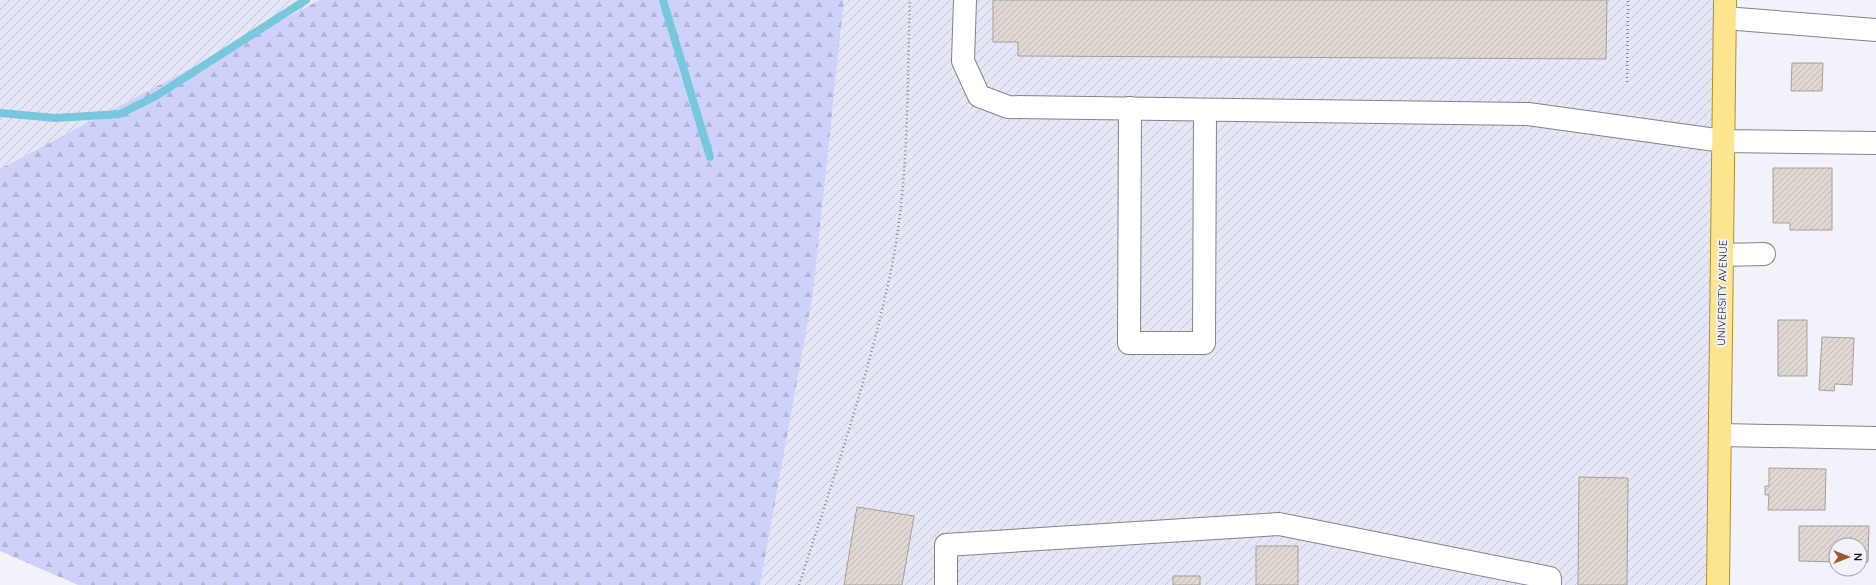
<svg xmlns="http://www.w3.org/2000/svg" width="1876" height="585" font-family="Quicksand,sans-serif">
<defs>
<pattern id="industrial-furrows" width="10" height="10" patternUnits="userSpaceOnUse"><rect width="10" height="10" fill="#e5e6f6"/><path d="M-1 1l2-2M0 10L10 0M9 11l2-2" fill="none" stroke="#c4c5d2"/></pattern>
<pattern id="forest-firs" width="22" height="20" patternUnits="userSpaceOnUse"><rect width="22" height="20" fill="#ced2fa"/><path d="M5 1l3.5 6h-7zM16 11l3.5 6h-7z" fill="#b0b4d6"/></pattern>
<pattern id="building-hatch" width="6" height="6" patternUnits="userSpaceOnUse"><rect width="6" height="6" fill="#dfd8d3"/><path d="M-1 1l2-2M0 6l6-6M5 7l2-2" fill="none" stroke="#bfb9b5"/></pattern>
</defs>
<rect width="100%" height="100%" fill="#f1f2fa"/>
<path fill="url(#industrial-furrows)" d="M 0,0 L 320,0 L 0,169 Z
M 844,0 L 1726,0 L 1723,585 L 760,585 L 813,294 Z"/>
<path fill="url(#forest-firs)" d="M 320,0 L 844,0 L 813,294 L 760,585 L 78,585 L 0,551 L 0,169 Z"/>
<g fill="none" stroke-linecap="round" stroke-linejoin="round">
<path stroke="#78c8db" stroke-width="8" d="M 663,0 L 710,157
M 0,113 L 56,118 L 120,114 L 156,96 L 306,0"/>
</g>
<path fill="url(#building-hatch)" stroke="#a59f99" d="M 993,0 L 1607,0 L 1606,59 L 1018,56 L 1018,42 L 993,42 Z
M 1792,63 L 1823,63 L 1822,91 L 1791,91 Z
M 1773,168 L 1832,168 L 1832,230 L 1790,230 L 1790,223 L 1773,223 Z
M 1778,320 L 1807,320 L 1807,376 L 1778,376 Z
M 1822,337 L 1854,338 L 1852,385 L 1835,384 L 1834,391 L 1819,390 Z
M 1769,468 L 1826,469 L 1825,510 L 1768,510 L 1769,495 L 1765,495 L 1765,486 L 1769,486 Z
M 1579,477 L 1628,478 L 1627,585 L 1578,585 Z
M 857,507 L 914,516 L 902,585 L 844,585 Z
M 1799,526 L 1869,526 L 1868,562 L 1860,562 L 1860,545 L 1836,545 L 1836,562 L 1799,561 Z
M 1256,546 L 1298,546 L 1298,585 L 1256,585 Z
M 1173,576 L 1200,576 L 1200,585 L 1173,585 Z"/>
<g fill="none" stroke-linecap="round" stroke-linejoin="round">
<g stroke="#83838b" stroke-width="24">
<path id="minor" d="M 965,0 L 963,61 L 979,96 L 1008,107 L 1528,114 L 1723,141 L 1876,143
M 1725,18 L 1876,30
M 1130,108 L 1129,343 L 1204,343 L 1205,110
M 1722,255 L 1764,254
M 1721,435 L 1876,438
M 946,585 L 946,545 L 1279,524 L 1550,578 L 1550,585"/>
</g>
<g stroke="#ac9136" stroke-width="24">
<path id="major" d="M 1718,585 L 1725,0"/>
</g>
<path stroke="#88888e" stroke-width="2.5" stroke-dasharray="1 3" stroke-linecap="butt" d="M 1627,82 L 1628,0
M 799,585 C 833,479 870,374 892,265 C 909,179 907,88 910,0"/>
<use href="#minor" stroke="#fff" stroke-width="22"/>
<use href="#major" stroke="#fde48f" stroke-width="22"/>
</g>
<g text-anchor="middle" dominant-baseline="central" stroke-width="4" stroke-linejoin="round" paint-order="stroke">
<g font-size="11" fill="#18181b" stroke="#f1f2fa">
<text transform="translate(1722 293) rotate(-89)">UNIVERSITY AVENUE</text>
</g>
</g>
<g transform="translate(1848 557) rotate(90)"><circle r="19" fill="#f1f2fa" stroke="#9a9ba1"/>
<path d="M0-3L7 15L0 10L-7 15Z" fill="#9b5927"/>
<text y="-6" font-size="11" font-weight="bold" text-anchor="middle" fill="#18181b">N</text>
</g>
</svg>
